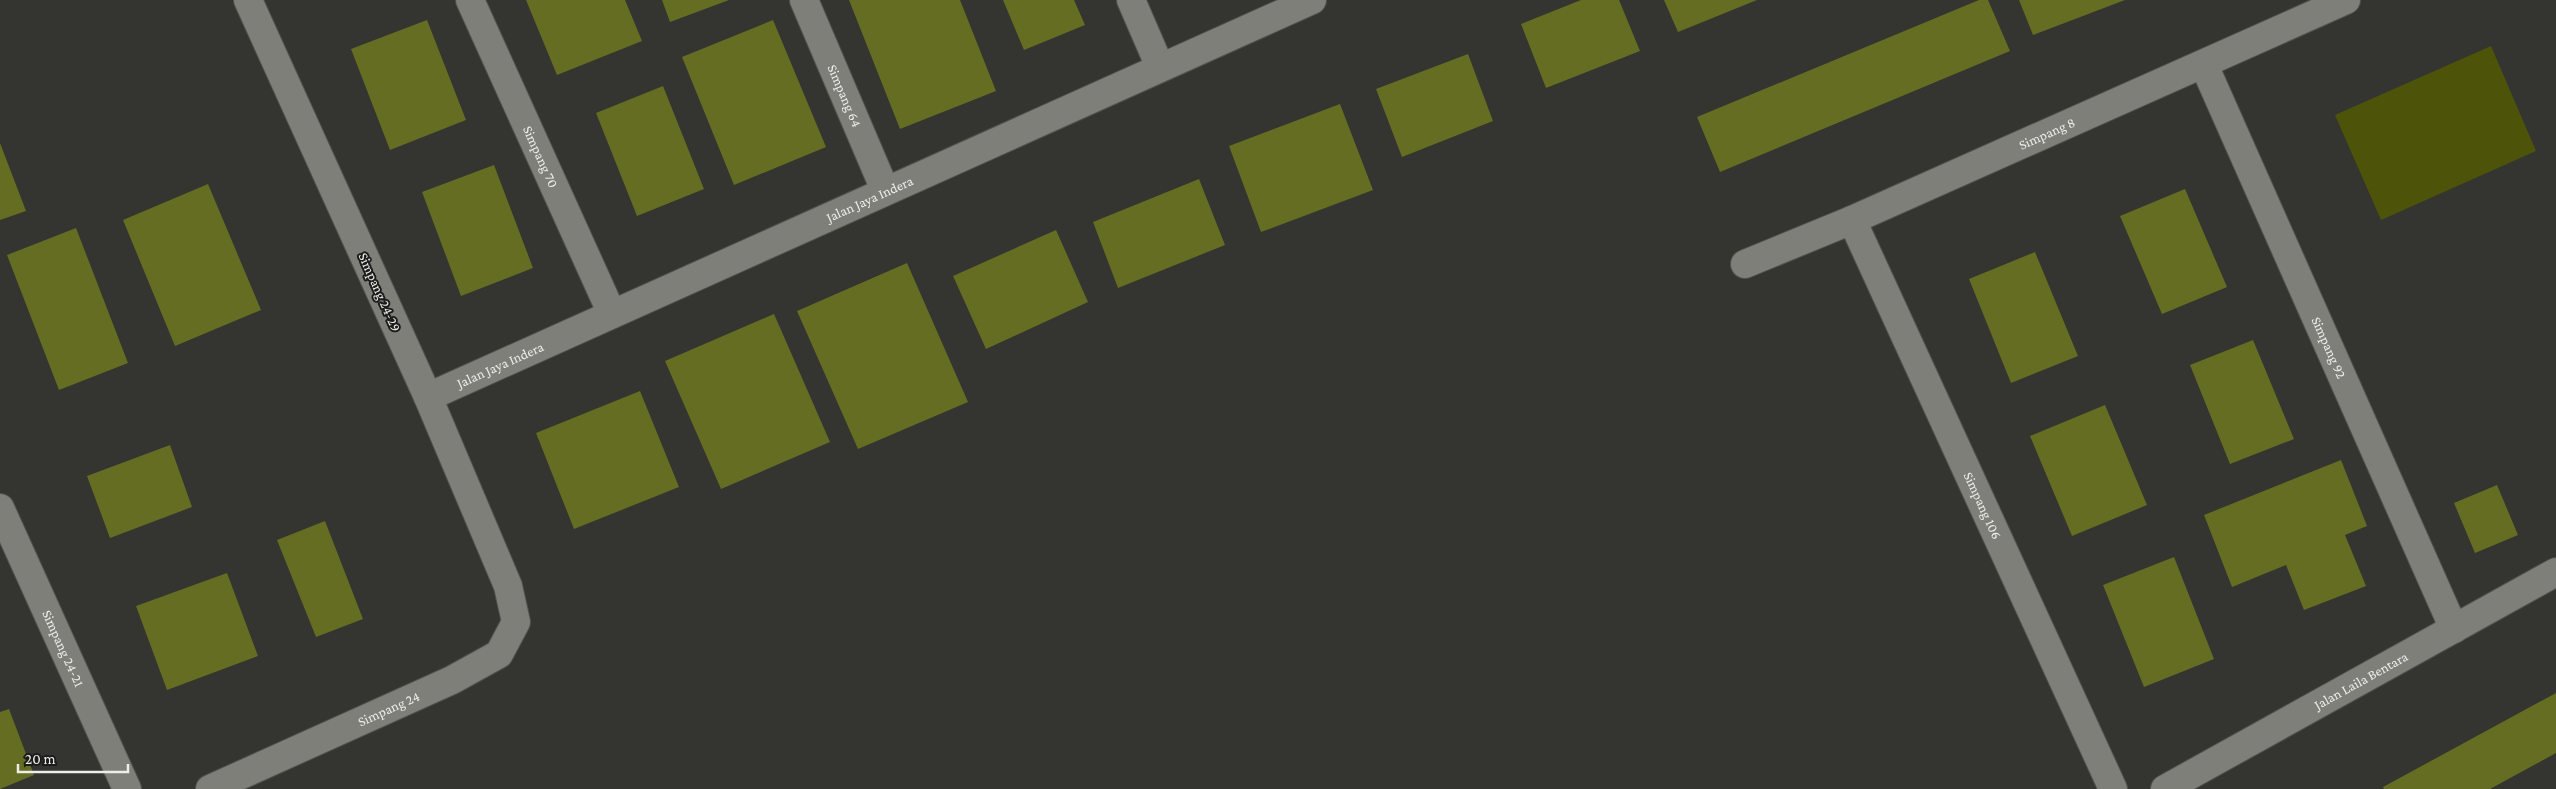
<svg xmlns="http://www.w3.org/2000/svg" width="2556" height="789" font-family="'Crimson Pro',serif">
<rect width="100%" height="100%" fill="#343530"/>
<path fill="#4d5409" d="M 2491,46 L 2536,151 L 2381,220 L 2335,115 Z"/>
<path fill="#656d22" d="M 526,0 L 625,0 L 642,41 L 557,75 Z
M 662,0 L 729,0 L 670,22 Z
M 849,0 L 960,0 L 996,91 L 900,129 Z
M 1003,0 L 1074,0 L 1085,25 L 1024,50 Z
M 1581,0 L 1619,0 L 1640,51 L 1546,88 L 1521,24 Z
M 1664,0 L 1757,0 L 1678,32 Z
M 1979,0 L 1988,0 L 2010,51 L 1720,172 L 1697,117 Z
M 2019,0 L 2125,0 L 2033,35 Z
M 427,20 L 466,120 L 390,150 L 351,49 Z
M 773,20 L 826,147 L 734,185 L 682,57 Z
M 1468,54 L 1493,121 L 1402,157 L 1376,89 Z
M 663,86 L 704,189 L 637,216 L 596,113 Z
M 1340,104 L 1373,190 L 1261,232 L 1229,146 Z
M 0,143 L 26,211 L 0,220 Z
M 494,165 L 533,268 L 461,296 L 422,192 Z
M 1199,179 L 1225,245 L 1118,288 L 1093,222 Z
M 208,184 L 261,310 L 175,346 L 123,220 Z
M 2185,189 L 2227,287 L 2162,314 L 2120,216 Z
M 76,228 L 128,363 L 59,390 L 7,255 Z
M 1056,230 L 1088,302 L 986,349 L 953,276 Z
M 2035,252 L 2078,356 L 2011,383 L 1969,279 Z
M 907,263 L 968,402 L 858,449 L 797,311 Z
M 774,314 L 830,442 L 721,489 L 665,361 Z
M 2253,340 L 2294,439 L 2230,464 L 2190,365 Z
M 640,391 L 679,487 L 574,529 L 536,433 Z
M 2105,405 L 2147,505 L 2072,536 L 2030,436 Z
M 170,445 L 192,507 L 110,538 L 87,476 Z
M 2341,460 L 2367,526 L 2345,535 L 2366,586 L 2304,610 L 2286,565 L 2232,587 L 2204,515 Z
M 2497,485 L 2518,535 L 2475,553 L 2454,503 Z
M 325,521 L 363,619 L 316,637 L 277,540 Z
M 2174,557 L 2214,659 L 2144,687 L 2103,585 Z
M 227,573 L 258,656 L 167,690 L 136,606 Z
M 2556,693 L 2556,753 L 2490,789 L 2384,789 L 2383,787 Z
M 9,709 L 34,775 L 0,789 L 0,712 Z"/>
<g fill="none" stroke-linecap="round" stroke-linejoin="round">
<g stroke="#52534f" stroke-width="30">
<g id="minor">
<path id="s1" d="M 470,0 L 612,314"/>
<path id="s2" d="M 804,0 L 885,190"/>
<path d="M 1131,0 L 1160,67"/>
<path id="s3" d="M 2204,65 L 2454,629"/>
<path id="s4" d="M 1852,220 L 2113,789"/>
<path id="s5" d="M 1745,264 L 1852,220 L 2346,0"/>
<path id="s6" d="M 428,397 L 1312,0"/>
<path id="s7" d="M 0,508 L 127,789"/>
<path id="s8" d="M 210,789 L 452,680 L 499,654 L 516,622 L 508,586 L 428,397 L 248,0"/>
<path id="s9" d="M 2165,789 L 2556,572"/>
</g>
</g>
<use href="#minor" stroke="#7e7f79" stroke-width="28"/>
</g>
<g text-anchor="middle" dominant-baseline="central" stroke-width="4" stroke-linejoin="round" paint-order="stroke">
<g font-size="14" fill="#ededea" stroke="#1c1c1a">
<text stroke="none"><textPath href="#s2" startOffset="104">Simpang 64</textPath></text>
<text stroke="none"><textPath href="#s5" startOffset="329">Simpang 8</textPath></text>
<text stroke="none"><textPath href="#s1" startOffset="172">Simpang 70</textPath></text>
<text stroke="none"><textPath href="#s6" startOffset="484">Jalan Jaya Indera</textPath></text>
<text transform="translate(380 292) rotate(66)">Simpang 24-29</text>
<text stroke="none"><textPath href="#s3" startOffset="309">Simpang 92</textPath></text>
<text stroke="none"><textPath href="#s6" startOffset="79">Jalan Jaya Indera</textPath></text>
<text stroke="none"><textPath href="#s4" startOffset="314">Simpang 106</textPath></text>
<text stroke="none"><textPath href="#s7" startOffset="154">Simpang 24-21</textPath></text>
<text stroke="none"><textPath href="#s9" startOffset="224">Jalan Laila Bentara</textPath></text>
<text stroke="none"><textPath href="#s8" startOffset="196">Simpang 24</textPath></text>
</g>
</g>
<path d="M18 764v8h110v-8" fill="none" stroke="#ededea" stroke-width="2.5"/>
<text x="25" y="764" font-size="15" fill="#ededea" stroke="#1c1c1a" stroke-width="4" paint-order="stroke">20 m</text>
</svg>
